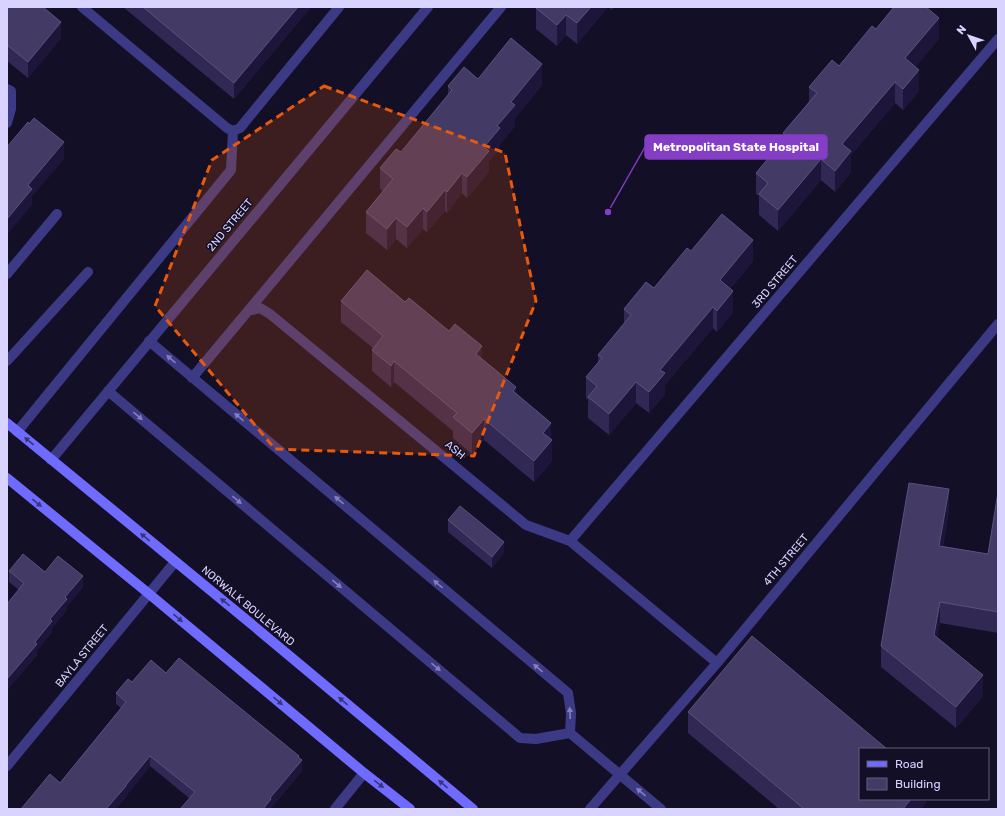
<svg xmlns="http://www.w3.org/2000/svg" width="1005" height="816" font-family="Rubik,sans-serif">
<rect width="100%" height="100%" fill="#130f26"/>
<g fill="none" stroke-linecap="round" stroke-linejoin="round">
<path stroke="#3d3a85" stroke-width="10" d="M 82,7 L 227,128 L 233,131 L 240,128 L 339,7
M 7,89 L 11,91 L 11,109 L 7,123
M 7,274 L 57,214
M 149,341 L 568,693 L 571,713 L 570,733
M 7,361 L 88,272
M 108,391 L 520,738 L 536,739 L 570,733
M 17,432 L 231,170 L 233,131
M 570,733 L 661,809"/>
<path stroke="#3d3a85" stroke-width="10" d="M 248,311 L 501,7
M 192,378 L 248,311 L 260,308 L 270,314 L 526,525 L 570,541 L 717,663
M 51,460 L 428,7
M 570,541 L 998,39
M 7,766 L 175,562
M 335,809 L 364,773
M 590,809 L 717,663 L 998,324"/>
<path stroke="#6f6bff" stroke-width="10" d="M 7,423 L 255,627 L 473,809
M 7,478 L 148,593 L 364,773 L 410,809"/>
</g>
<path fill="#312854" d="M 7,7 L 61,38 L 28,78 L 7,61 Z
M 123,7 L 311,7 L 234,99 Z
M 536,7 L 615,7 L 612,10 L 608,7 L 577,44 L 566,35 L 557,46 L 536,29 Z
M 876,29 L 939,39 L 915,67 L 919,91 L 903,110 L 895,103 L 851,155 L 851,172 L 835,192 L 821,180 L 778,231 L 759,215 L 759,196 L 756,194 L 756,173 L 783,141 L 783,133 L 809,102 L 809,87 L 839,66 Z
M 478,79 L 542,85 L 515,118 L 515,126 L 500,144 L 500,149 L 489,161 L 489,172 L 467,198 L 462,193 L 447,213 L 445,211 L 427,232 L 423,229 L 407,248 L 396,239 L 387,250 L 366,233 L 366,212 L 383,191 L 380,189 L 380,168 L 401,152 L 448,95 L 448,86 Z
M 691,251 L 753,261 L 730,289 L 733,312 L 717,332 L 713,328 L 665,385 L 665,394 L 649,413 L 636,403 L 609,435 L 588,418 L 588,400 L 586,398 L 586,377 L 598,363 L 598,355 L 624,324 L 624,309 L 654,288 Z
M 341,301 L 405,302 L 482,359 L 516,394 L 551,439 L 552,461 L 534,482 L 484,440 L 472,454 L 453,438 L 453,431 L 394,382 L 391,387 L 372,371 L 372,350 L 373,348 L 341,322 Z
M 998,492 L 998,633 L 940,623 L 937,637 L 983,696 L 956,728 L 881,667 L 881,646 L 949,510 L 943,546 L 988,554 Z
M 448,520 L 504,553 L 492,568 L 448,532 Z
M 9,571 L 45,572 L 83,587 L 67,606 L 67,610 L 52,628 L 52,632 L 37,650 L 37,655 L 7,690 L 7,604 L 19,590 L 9,582 Z
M 166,673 L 299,758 L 302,771 L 271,808 L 271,809 L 189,798 L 150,766 L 126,796 L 126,797 L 116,809 L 21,809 L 60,783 L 121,708 L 116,704 L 116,693 L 132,682 Z
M 688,712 L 926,799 L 926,802 L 921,809 L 779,809 L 688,733 Z"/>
<path fill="#1d163a" d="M 298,7 L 311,7 L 234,99 L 234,83 Z
M 591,7 L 608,7 L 577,44 L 577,23 Z
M 612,7 L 615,7 L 612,10 Z
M 566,15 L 566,35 L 557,46 L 557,25 Z
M 939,18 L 939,39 L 905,79 L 905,58 Z
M 61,22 L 61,38 L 28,78 L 28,62 Z
M 542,64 L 542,85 L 515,118 L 515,126 L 500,144 L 500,149 L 489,161 L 489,172 L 467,198 L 467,177 L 484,147 L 511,102 Z
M 919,70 L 919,91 L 903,110 L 903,89 Z
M 895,82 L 895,103 L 851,155 L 851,172 L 835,192 L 835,171 L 842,144 Z
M 64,142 L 64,159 L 32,197 L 32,205 L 7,235 L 7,219 L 28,185 Z
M 821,159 L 821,180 L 778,231 L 778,210 Z
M 462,173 L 462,193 L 447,213 L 447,192 Z
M 445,190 L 445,211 L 427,232 L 427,212 Z
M 423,208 L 423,229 L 407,248 L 407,227 Z
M 396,218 L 396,239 L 387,250 L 387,229 Z
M 753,240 L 753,261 L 720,301 L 720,280 Z
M 733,291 L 733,312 L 717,332 L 717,311 Z
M 713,307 L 713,328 L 665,385 L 665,394 L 649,413 L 649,392 L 660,370 Z
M 482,346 L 482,367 L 476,354 Z
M 394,361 L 394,382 L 391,387 L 391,366 Z
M 636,382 L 636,403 L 609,435 L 609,414 Z
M 516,387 L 516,408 L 513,391 Z
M 484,419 L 484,440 L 472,454 L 472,433 Z
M 551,423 L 552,461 L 534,482 L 534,461 L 543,433 Z
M 949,489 L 949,510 L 939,567 L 939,546 Z
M 504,542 L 504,553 L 492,568 L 492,557 Z
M 83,576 L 83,587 L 67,606 L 67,610 L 52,628 L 52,632 L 37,650 L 37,655 L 7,690 L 7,679 L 35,642 L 65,597 Z
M 940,602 L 940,623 L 934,656 L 934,635 Z
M 983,675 L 983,696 L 956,728 L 956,707 Z
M 150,756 L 150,766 L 126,796 L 126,797 L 116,809 L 106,809 Z
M 299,756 L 299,763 L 302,760 L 302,771 L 271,808 L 271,809 L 263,809 Z
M 911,799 L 926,799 L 926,802 L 921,809 L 903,809 Z"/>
<path fill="#433a66" stroke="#5a527e" d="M 7,7 L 43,7 L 61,22 L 28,62 L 7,45 Z
M 143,7 L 298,7 L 234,83 Z
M 536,7 L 591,7 L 577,23 L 566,15 L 557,25 L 536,8 Z
M 894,7 L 926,7 L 939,18 L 905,58 L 919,70 L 903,89 L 895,82 L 842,144 L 851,151 L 835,171 L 821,159 L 778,210 L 759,194 L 768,183 L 756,173 L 787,136 L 783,133 L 817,93 L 809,87 L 832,60 L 839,66 L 872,26 L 876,29 Z
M 511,38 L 542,64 L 511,102 L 515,105 L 497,126 L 500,128 L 484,147 L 489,151 L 467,177 L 462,173 L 447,192 L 445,190 L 427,212 L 423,208 L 407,227 L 396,218 L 387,229 L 366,212 L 393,179 L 380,168 L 396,149 L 401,152 L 452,90 L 448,86 L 464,67 L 478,79 Z
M 34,118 L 64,142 L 28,185 L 32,189 L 7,219 L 7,147 L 28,122 L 29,124 Z
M 722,214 L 753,240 L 720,280 L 733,291 L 717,311 L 713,307 L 660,370 L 665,373 L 649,392 L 636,382 L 609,414 L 588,397 L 597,386 L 586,377 L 602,358 L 598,355 L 631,315 L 624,309 L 646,282 L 654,288 L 687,248 L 691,251 Z
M 367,270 L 405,302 L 409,298 L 449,331 L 455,324 L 482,346 L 476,354 L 516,387 L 513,391 L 551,423 L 543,433 L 552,440 L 534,461 L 484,419 L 472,433 L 453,417 L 457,413 L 394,361 L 391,366 L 372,350 L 383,336 L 341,301 Z
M 909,483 L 949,489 L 939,546 L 988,554 L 998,492 L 998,612 L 940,602 L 934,635 L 983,675 L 956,707 L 881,646 Z
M 460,506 L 504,542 L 492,557 L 448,520 Z
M 23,554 L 45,572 L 58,556 L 83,576 L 65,597 L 67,599 L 50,619 L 52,621 L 35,642 L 37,644 L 7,679 L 7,604 L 24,583 L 9,571 Z
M 752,636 L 887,749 L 860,749 L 860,799 L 911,799 L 903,809 L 804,809 L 688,712 Z
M 179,658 L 299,756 L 298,757 L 302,760 L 270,798 L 271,799 L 263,809 L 180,809 L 195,792 L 150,756 L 126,785 L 126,786 L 106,809 L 21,809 L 50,774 L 60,783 L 126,702 L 116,693 L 128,679 L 132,682 L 151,660 L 166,673 Z"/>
<defs><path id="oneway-solid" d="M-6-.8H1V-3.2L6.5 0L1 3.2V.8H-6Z"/></defs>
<g fill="#837fbc">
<use href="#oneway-solid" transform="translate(171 359) rotate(-139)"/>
<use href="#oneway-solid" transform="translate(138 416) rotate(40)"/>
<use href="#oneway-solid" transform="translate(239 417) rotate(-140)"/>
<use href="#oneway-solid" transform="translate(237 500) rotate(40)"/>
<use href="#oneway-solid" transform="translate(339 500) rotate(-140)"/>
<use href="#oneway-solid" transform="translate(337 584) rotate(40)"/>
<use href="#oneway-solid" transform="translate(438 584) rotate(-140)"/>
<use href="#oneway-solid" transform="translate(436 667) rotate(40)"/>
<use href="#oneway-solid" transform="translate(538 668) rotate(-140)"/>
<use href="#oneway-solid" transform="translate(570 713) rotate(-93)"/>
<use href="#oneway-solid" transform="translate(641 792) rotate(-140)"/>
</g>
<g fill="#38347d">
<use href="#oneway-solid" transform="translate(29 441) rotate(-141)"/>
<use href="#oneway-solid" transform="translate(37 503) rotate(39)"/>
<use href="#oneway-solid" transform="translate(145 537) rotate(-141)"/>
<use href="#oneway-solid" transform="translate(225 602) rotate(-141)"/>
<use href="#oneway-solid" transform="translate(178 618) rotate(40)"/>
<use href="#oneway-solid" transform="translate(278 701) rotate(40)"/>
<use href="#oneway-solid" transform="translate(343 701) rotate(-140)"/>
<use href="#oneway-solid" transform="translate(379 784) rotate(38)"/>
<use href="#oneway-solid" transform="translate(443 784) rotate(-140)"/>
</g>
<path fill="#e8590c" fill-opacity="0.2" stroke="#e8590c" stroke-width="3" stroke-dasharray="8 5" stroke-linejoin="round" d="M 324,86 L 505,153 L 536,301 L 474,456 L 275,449 L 155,306 L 212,160 Z"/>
<g text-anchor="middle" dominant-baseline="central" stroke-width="3" stroke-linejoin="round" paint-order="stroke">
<g font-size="11" fill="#d9d4ff" stroke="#130f26">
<text transform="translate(230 225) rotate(-50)">2ND STREET</text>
<text transform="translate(775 282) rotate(-50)">3RD STREET</text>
<text transform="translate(455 450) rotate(39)">ASH</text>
<text transform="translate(786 560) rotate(-50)">4TH STREET</text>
<text transform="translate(248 606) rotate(40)">NORWALK BOULEVARD</text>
<text transform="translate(82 656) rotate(-51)">BAYLA STREET</text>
</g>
</g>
<path fill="none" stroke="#843dc5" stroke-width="1.5" d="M608 212L645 147"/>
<circle fill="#843dc5" stroke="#130f26" stroke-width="1.5" cx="608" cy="212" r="4"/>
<rect fill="#843dc5" stroke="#843dc5" stroke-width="1.5" x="645" y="135" width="182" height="24" rx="4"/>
<g font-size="12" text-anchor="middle" font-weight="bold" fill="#fff">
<text x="736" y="151">Metropolitan State Hospital</text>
</g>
<rect width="1005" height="816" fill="none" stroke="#d9d4ff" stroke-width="16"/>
<rect x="859" y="748" width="130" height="52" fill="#130f26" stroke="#625e7d"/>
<rect x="867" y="761" width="20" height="6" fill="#6f6bff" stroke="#625e7d"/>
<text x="895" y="768" font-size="12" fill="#d9d4ff">Road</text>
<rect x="867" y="778" width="20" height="12" fill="#433a66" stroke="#625e7d"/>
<text x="895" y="788" font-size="12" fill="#d9d4ff">Building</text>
<g transform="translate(969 36) rotate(310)" stroke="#130f26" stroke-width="3" paint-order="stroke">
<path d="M0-3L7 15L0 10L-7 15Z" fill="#d9d4ff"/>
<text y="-6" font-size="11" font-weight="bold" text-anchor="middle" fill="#d9d4ff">N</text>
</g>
</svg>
